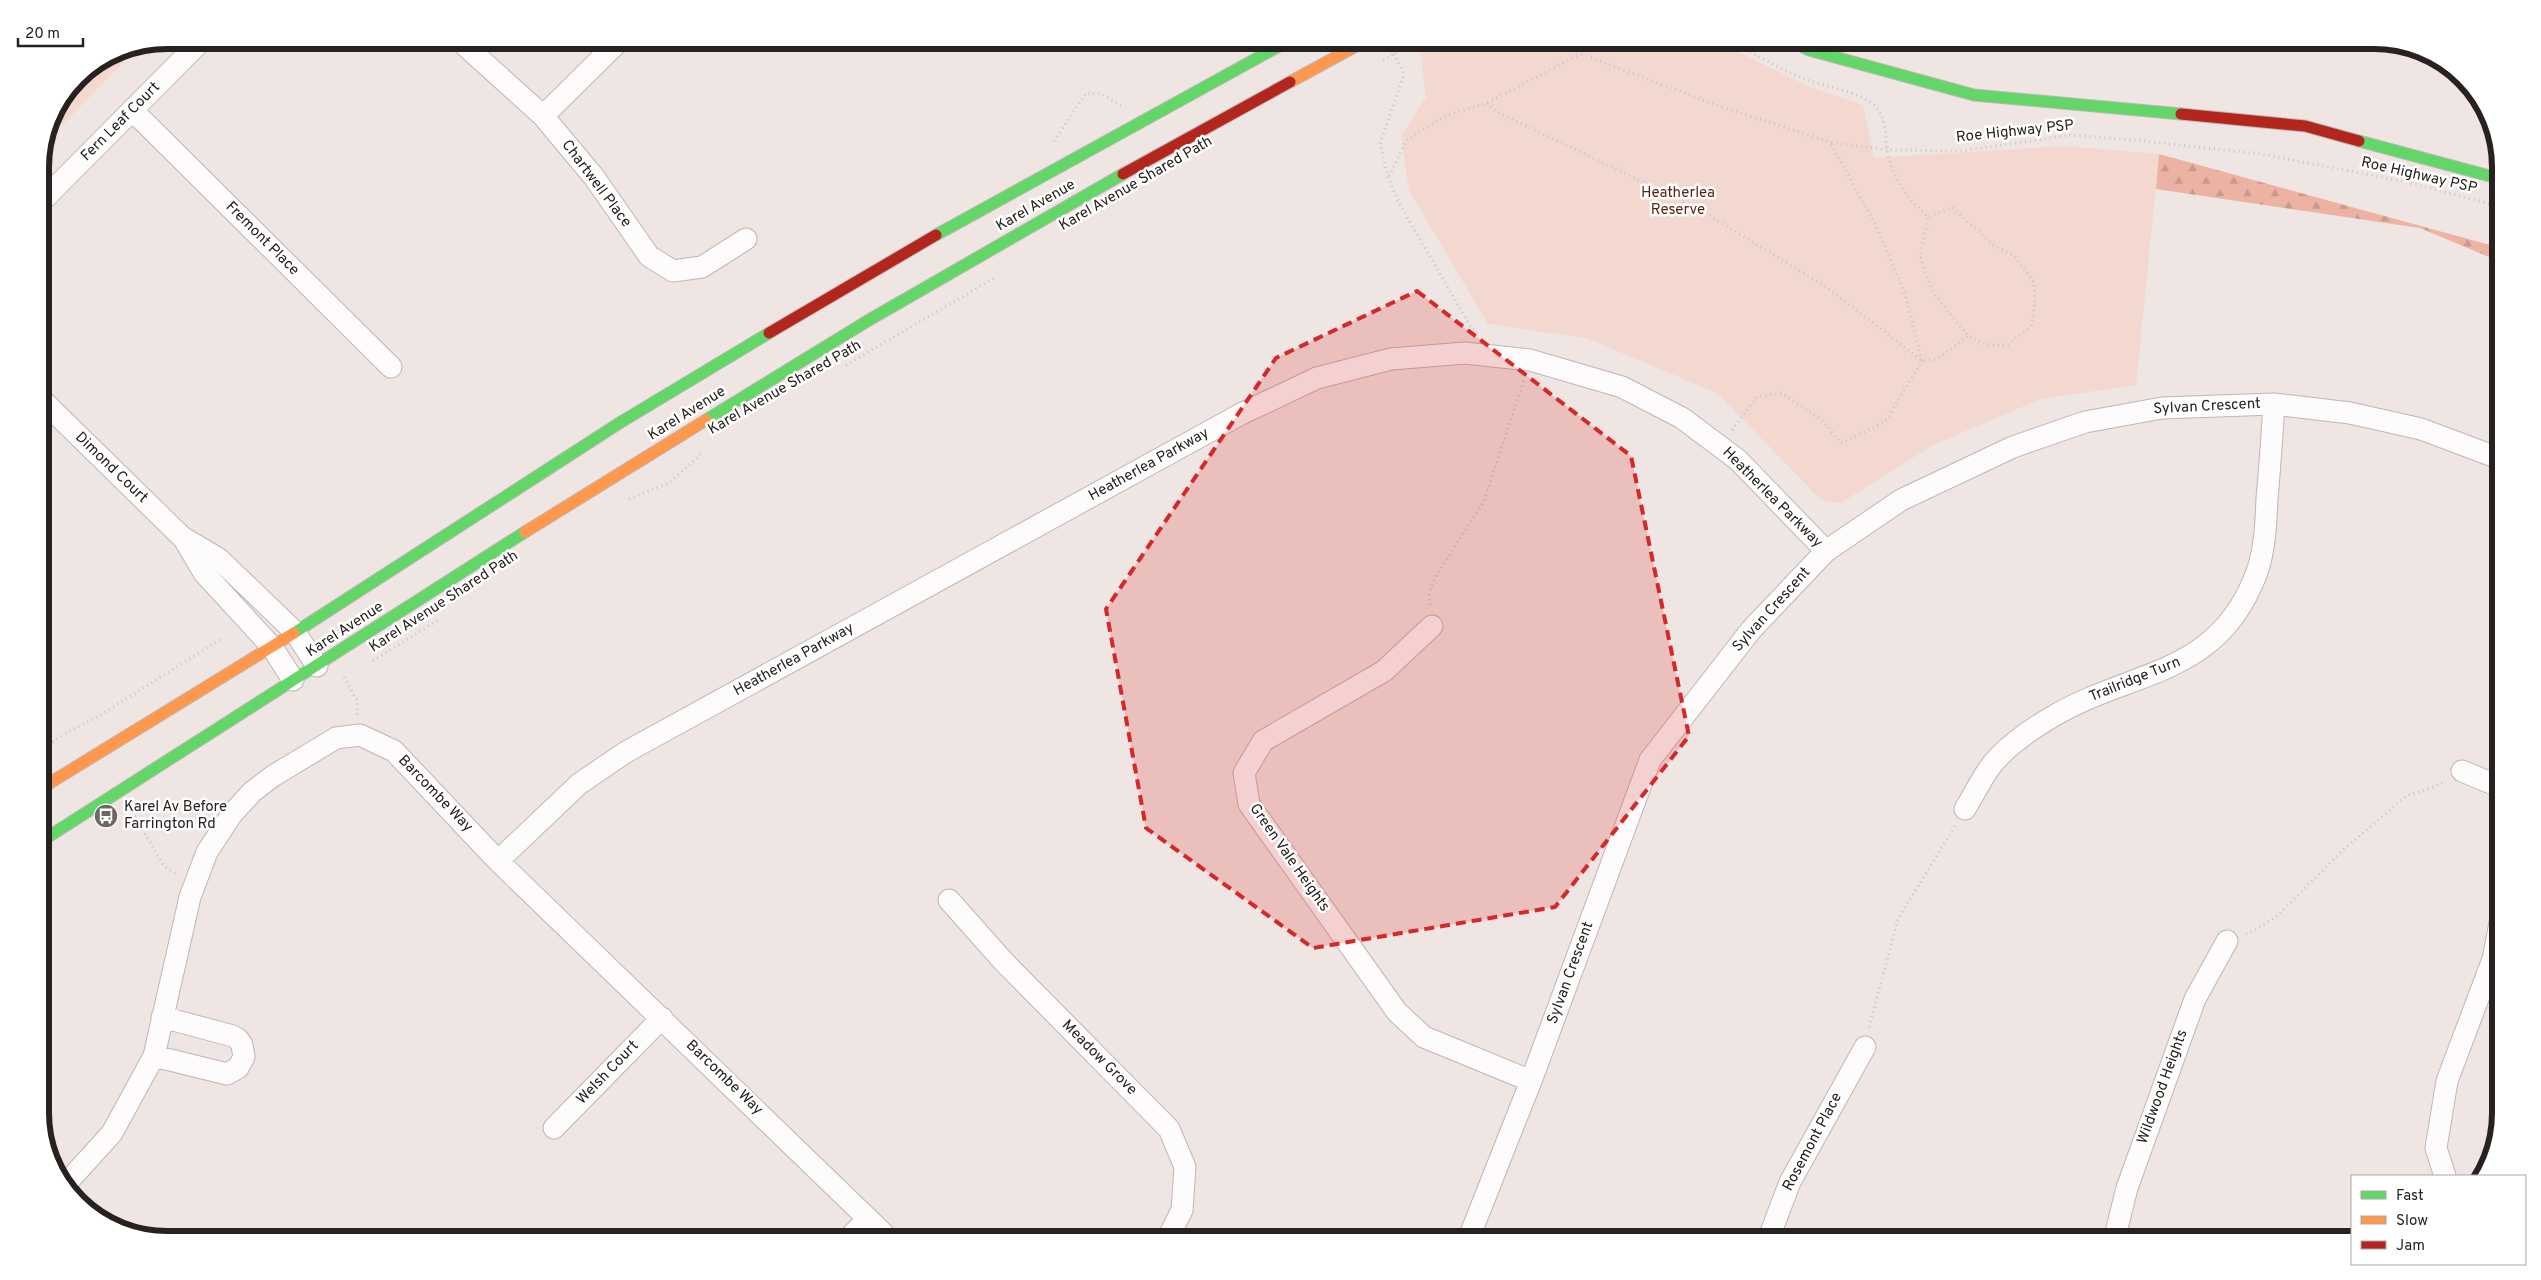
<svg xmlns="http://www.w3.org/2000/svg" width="2541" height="1280" font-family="Overpass,sans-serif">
<defs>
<pattern id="forest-firs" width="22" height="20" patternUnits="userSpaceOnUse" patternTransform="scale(1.25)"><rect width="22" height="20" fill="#ecb2a3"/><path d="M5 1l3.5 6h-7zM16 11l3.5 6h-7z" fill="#ca998c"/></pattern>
</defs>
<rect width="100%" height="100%" fill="#efe5e2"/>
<path fill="#f3d8d0" d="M 1419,40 L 1714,40 L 1810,87 L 1863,105 L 1874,158 L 2065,146 L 2159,154 L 2136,385 L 2041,399 L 1933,445 L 1841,503 L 1821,500 L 1717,393 L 1586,338 L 1488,324 L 1409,191 L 1401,136 L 1426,97 Z
M 141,45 L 44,143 L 50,118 L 77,77 L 119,50 Z"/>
<path fill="url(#forest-firs)" d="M 2159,154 L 2501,248 L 2501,262 L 2420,228 L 2156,189 Z"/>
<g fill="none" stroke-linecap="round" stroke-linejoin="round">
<g stroke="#beb7b4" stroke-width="23">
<path id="street" d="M 459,40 L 543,116 L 594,177 L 649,256 L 673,271 L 702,267 L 746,239
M 133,111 L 391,367
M 543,116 L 620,40
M 40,203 L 202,40
M 40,398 L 182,537 L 219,559 L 295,632 L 317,666
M 184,539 L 204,573 L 272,647 L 293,680
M 1432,626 L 1384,671 L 1263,741 L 1244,773 L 1249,804 L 1397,1012 L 1424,1037 L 1531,1081
M 2462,771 L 2498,786 L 2501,791
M 1965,809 C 1973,796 1980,782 1988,770 C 2001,750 2031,729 2052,717 C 2132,669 2218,678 2257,572 C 2265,549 2266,523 2267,498 C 2270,467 2272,435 2274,404
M 498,861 L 579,784 L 626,752 L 1241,414 L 1317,378 L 1391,359 L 1465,353 L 1530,360 L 1622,387 L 1682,418 L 1738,460 L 1826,551
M 949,900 L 1004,962 L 1169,1129 L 1185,1167 L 1182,1210 L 1167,1240
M 154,1056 L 227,1074 L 238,1068 L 244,1057 L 242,1045 L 238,1039 L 233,1036 L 162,1017
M 554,1128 L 662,1018
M 2445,1176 L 2436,1148 L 2447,1081 L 2493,959 L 2501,918
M 64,1186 L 112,1133 L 154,1056 L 190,897 L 207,852 L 232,814 L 252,792 L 273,776 L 336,738 L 360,735 L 394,751 L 498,861 L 890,1240
M 847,1240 L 867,1220
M 1468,1240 L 1531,1081 L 1650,760 L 1751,630 L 1826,551 L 1901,500 L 2013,447 L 2085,422 L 2162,408 L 2274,404 L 2350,413 L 2421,429 L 2501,459
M 1768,1240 L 1790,1182 L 1865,1047
M 2114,1240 L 2127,1188 L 2195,999 L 2227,941"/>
</g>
<g stroke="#beb7b4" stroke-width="13">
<path id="fast" d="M 1789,40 L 1809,50 L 1974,95 L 2181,114
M 2359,141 L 2501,179
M 936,235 L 1290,40
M 706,420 L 869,320 L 1123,174
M 294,633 L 621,422 L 769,333
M 40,842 L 525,532"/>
</g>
<g stroke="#beb7b4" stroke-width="13">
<path id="slow" d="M 1290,82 L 1367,40
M 525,532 L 706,420
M 40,789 L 294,633"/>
</g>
<g stroke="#beb7b4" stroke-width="13">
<path id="jam" d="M 2181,114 L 2305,126 L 2359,141
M 1123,174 L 1290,82
M 769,333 L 936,235"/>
</g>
<path stroke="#c8c5c4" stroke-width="3" stroke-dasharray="1 4" stroke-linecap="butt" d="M 1544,40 L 1719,106 L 1830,142 L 1887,150 L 1961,151 L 2070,135 L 2135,140 L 2261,154 L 2407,182 L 2501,207
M 1728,40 C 1752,52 1775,67 1800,77 C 1820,86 1860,91 1875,106 C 1887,119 1885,134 1887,149 C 1891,177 1908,199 1928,217 L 1920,257 L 1933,292 L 1968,336 L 1987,345 L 2006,346 L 2031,326 L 2035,303 L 2034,282 L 2014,256 L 1993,245 L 1952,207 L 1928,217
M 1394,54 L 1404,74 L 1380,144 L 1388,177 L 1400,205 L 1472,329 L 1476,331
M 1383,60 L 1417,40
M 1487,103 L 1495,111 L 1697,208 L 1828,288 L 1922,361 L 1937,359 L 1968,336
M 1054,141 L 1086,93 L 1102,94 L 1121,106
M 1389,176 L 1407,139 L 1448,115 L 1487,103 L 1580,54
M 846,365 L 996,277
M 1732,430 L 1757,397 L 1781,393 L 1821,419 L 1841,443 L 1885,422 L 1922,361 L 1905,294 L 1875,224 L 1830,142
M 629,499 L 669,483 L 701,454
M 1430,605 L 1429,593 L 1435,578 L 1484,501 L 1524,380
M 373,661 L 438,620
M 344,677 L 357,700 L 357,715
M 40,750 L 68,732 L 99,716 L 221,639
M 132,812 L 164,866 L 177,875
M 2246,934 L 2257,929 L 2278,915 L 2342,851 L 2406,796 L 2434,787 L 2445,781
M 1869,1027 L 1898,919 L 1955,826"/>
<use href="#street" stroke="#fdfbfb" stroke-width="21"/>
<use href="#fast" stroke="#63d668" stroke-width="11"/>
<use href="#slow" stroke="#ff974d" stroke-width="11"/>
<use href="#jam" stroke="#b3261e" stroke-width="11"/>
</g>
<path fill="#d62828" fill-opacity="0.2" stroke="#d62828" stroke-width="4" stroke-dasharray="10 6" stroke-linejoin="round" d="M 1417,291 L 1631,456 L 1689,736 L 1555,907 L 1313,948 L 1146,828 L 1106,609 L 1276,358 Z"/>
<defs>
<g id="bus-disc" transform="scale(1.25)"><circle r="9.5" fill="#6d6663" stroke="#fff"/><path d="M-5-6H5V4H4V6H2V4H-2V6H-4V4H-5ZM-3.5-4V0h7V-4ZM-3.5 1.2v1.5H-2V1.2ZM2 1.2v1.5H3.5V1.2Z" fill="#fff"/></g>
</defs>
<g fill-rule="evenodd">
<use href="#bus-disc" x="106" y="816"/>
</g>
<g text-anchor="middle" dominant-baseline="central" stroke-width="5" stroke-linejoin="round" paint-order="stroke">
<g font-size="15" fill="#27211f" stroke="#fff">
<text transform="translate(121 122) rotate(-45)">Fern Leaf Court</text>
<text transform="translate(2015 132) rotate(-6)">Roe Highway PSP</text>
<text transform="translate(2419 176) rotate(13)">Roe Highway PSP</text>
<text transform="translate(596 184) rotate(53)">Chartwell Place</text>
<text transform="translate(1136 184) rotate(-30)">Karel Avenue Shared Path</text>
<text transform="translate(1036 206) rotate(-30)">Karel Avenue</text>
<text transform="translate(262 239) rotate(45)">Fremont Place</text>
<text transform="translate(785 388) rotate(-30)">Karel Avenue Shared Path</text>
<text transform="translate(2207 407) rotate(-3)">Sylvan Crescent</text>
<text transform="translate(687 414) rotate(-32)">Karel Avenue</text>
<text transform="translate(1149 465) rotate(-29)">Heatherlea Parkway</text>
<text transform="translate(111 468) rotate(44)">Dimond Court</text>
<text transform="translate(1772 498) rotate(45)">Heatherlea Parkway</text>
<text transform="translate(444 602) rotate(-33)">Karel Avenue Shared Path</text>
<text transform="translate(1772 610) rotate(-48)">Sylvan Crescent</text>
<text transform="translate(345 630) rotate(-33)">Karel Avenue</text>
<text transform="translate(794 660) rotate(-29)">Heatherlea Parkway</text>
<text transform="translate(2135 680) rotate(-22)">Trailridge Turn</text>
<text transform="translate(435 794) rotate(46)">Barcombe Way</text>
<text transform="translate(1289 858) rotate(55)">Green Vale Heights</text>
<text transform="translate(1571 973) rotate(-70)">Sylvan Crescent</text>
<text transform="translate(1099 1058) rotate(45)">Meadow Grove</text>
<text transform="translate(608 1073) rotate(-46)">Welsh Court</text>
<text transform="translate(724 1078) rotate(44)">Barcombe Way</text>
<text transform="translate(2163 1087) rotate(-70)">Wildwood Heights</text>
<text transform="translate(1813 1142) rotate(-62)">Rosemont Place</text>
</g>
<g font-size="15" fill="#5b1f0e" stroke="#fff">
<text x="1678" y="193">Heatherlea<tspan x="1678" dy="17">Reserve</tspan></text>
</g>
<g font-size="15" fill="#27211f" stroke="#fff" text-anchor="start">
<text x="124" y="807">Karel Av Before<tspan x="124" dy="17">Farrington Rd</tspan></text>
</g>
</g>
<path d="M0 0H2541V1280H0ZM167 49H2374A118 118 0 0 1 2492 167V1113A118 118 0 0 1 2374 1231H167A118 118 0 0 1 49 1113V167A118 118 0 0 1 167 49Z" fill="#fff" fill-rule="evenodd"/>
<path fill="none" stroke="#27211f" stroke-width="6" d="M167 49H2374A118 118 0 0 1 2492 167V1113A118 118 0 0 1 2374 1231H167A118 118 0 0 1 49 1113V167A118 118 0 0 1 167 49Z"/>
<rect x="2351" y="1175" width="175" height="90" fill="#ffffff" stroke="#a9a6a5"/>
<rect x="2361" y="1191" width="25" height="8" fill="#63d668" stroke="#a9a6a5"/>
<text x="2396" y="1200" font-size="15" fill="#27211f">Fast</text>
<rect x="2361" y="1216" width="25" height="8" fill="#ff974d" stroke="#a9a6a5"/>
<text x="2396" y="1225" font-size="15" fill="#27211f">Slow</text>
<rect x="2361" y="1241" width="25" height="8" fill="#b3261e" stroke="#a9a6a5"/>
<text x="2396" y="1250" font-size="15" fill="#27211f">Jam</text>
<path d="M18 38v8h65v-8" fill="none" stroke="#27211f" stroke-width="2.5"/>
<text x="25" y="38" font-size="15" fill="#27211f" stroke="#ffffff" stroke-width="4" paint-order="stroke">20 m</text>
</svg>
